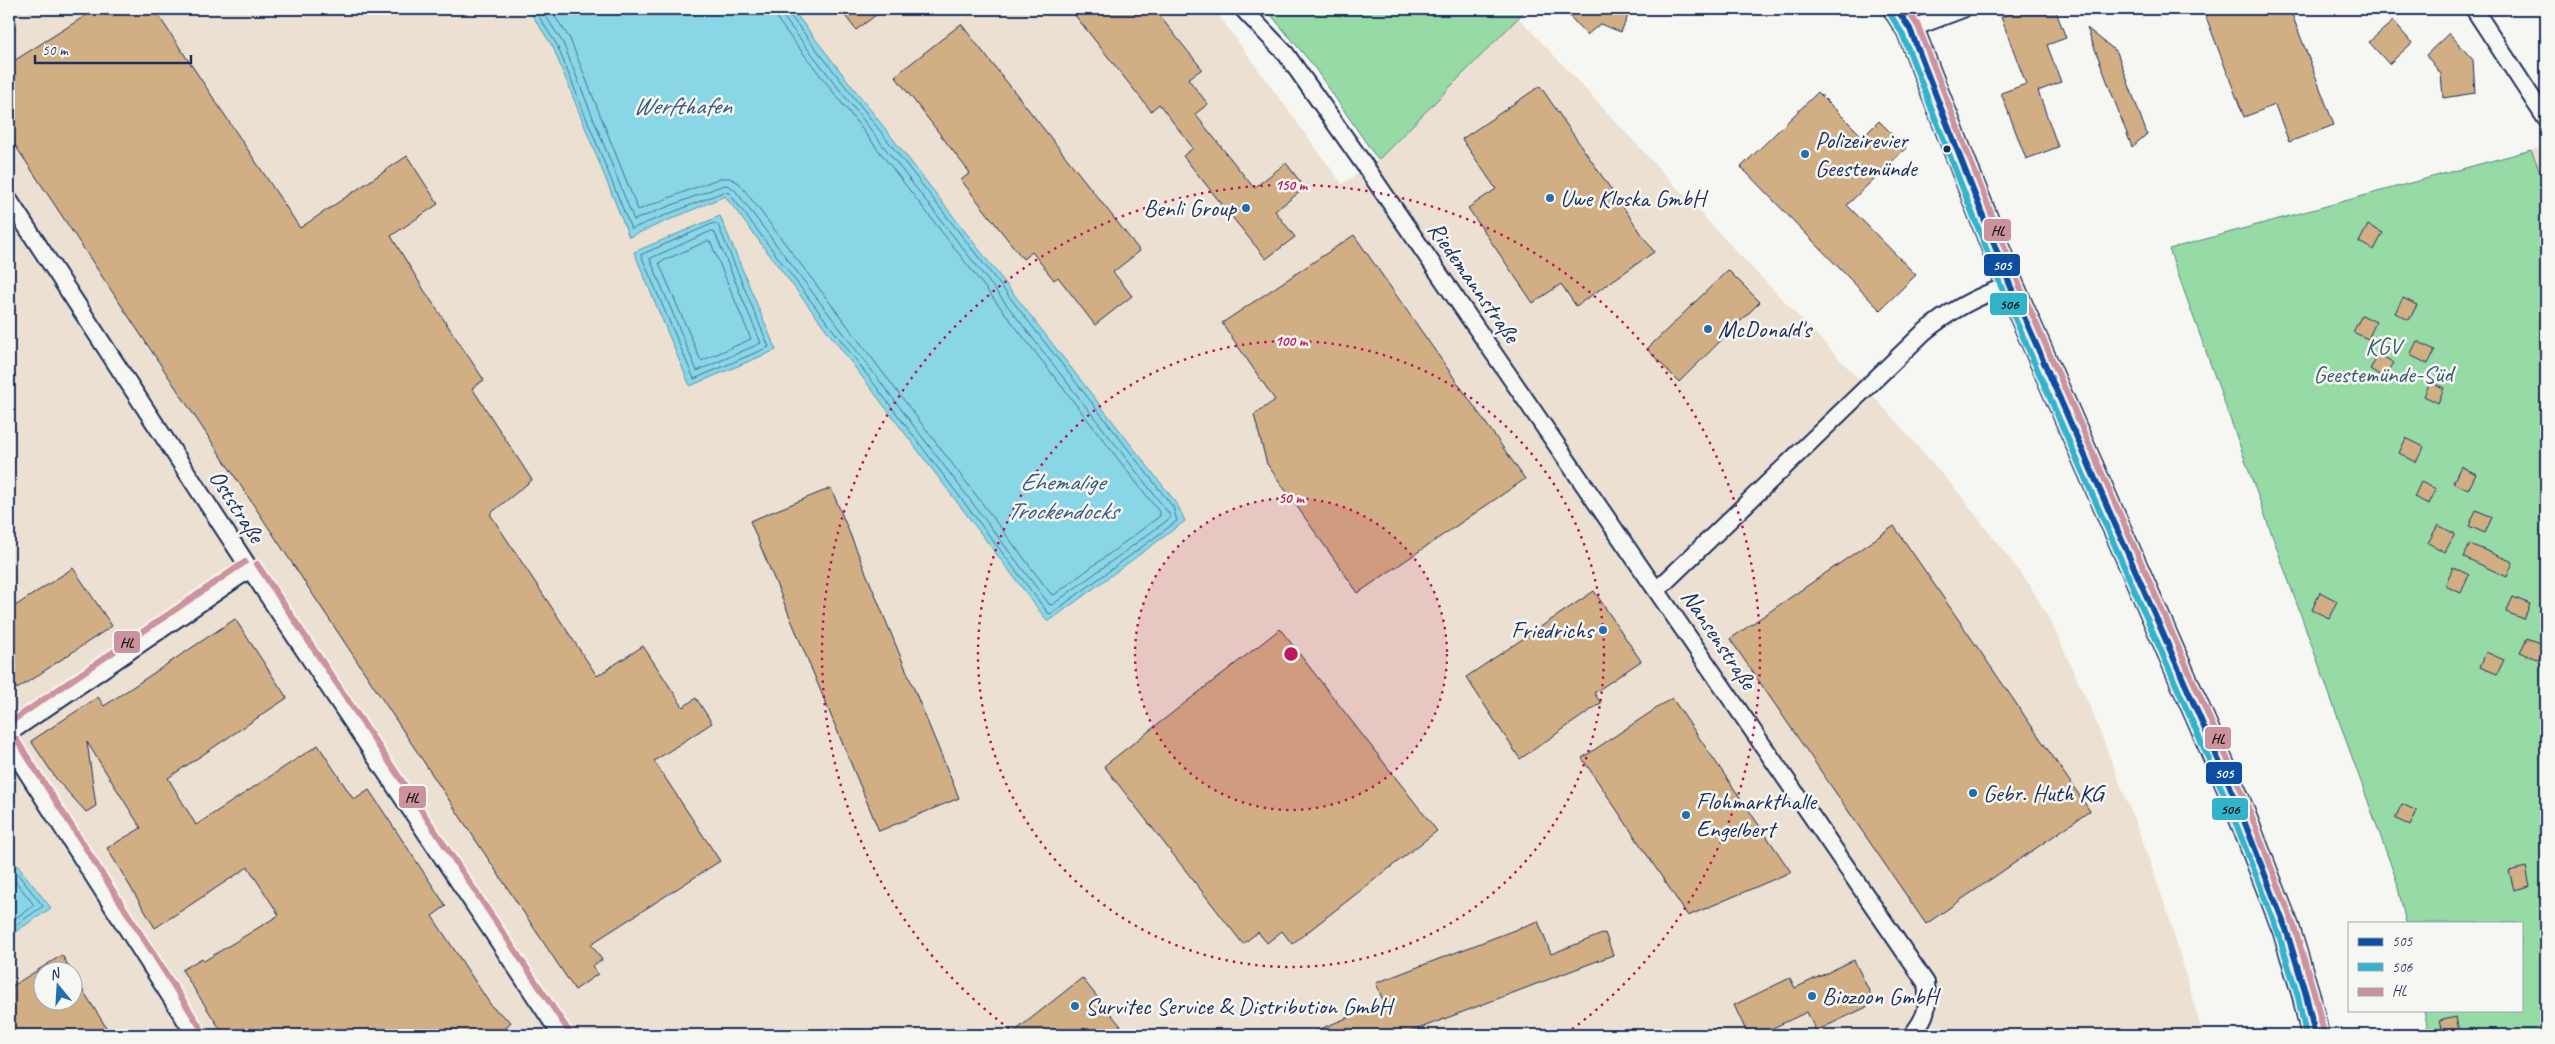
<svg xmlns="http://www.w3.org/2000/svg" width="2555" height="1044" font-family="Caveat,sans-serif">
<rect width="100%" height="100%" fill="#f6f6f2"/>
<filter id="ink" filterUnits="userSpaceOnUse"><feTurbulence type="fractalNoise" baseFrequency=".02" numOctaves="2"/><feDisplacementMap in="SourceGraphic" scale="10" xChannelSelector="R" yChannelSelector="G"/><feConvolveMatrix kernelMatrix="1 2 1 2 8 2 1 2 1" color-interpolation-filters="sRGB"/></filter>
<g filter="url(#ink)">
<path fill="#ebe0d1" fill-rule="evenodd" d="M 9,9 L 528,9 L 553,47 L 629,237 L 725,196 L 1048,622 L 1185,521 L 1177,504 L 792,9 L 1214,9 L 1342,184 L 1378,160 L 1518,17 L 1734,249 L 1854,374 L 1957,491 L 2029,584 L 2051,622 L 2093,714 L 2142,840 L 2167,911 L 2203,1035 L 9,1035 ZM 42,972 L 72,972 L 72,1002 L 42,1002 Z
M 2546,146 L 2546,185 L 2531,150 Z"/>
<path fill="#96daa6" stroke="#588482" d="M 1266,9 L 1527,9 L 1378,160 L 1312,64 Z
M 2531,150 L 2546,185 L 2546,1035 L 2429,1035 L 2424,1010 L 2521,1010 L 2521,923 L 2406,923 L 2396,879 L 2169,249 Z"/>
<path fill="#88d6e6" stroke="#5c93b0" d="M 528,9 L 792,9 L 1177,504 L 1185,521 L 1048,622 L 725,196 L 629,237 L 553,47 Z
M 720,216 L 776,350 L 690,386 L 634,252 Z
M 9,855 L 51,908 L 9,936 Z"/>
<g fill="none" stroke-linecap="round" stroke-linejoin="round">
<path stroke="#477294" stroke-width="1" d="M 534,9 L 557,45 L 631,229 L 723,192 L 729,193 L 1048,613 L 1051,614 L 1177,521 L 1173,507 L 789,14 L 788,9
M 541,9 L 563,43 L 634,220 L 721,186 L 727,185 L 734,189 L 1049,604 L 1052,605 L 1169,519 L 1170,515 L 784,18 L 782,9
M 550,9 L 570,39 L 638,210 L 720,178 L 730,178 L 739,183 L 1051,594 L 1054,595 L 1160,516 L 1160,513 L 779,22 L 774,9
M 715,223 L 718,225 L 769,347 L 694,379 L 641,255 Z
M 712,231 L 715,233 L 761,343 L 697,371 L 650,259 Z
M 708,241 L 711,243 L 751,339 L 701,361 L 659,263 Z
M 9,863 L 43,906 L 9,930
M 9,873 L 34,905 L 9,923"/>
</g>
<path fill="#d2ae84" stroke="#1b2f5e" d="M 96,9 L 154,9 L 300,228 L 407,156 L 438,204 L 391,236 L 424,290 L 484,380 L 472,388 L 532,480 L 490,514 L 597,676 L 643,646 L 683,707 L 696,698 L 712,723 L 654,761 L 720,861 L 591,944 L 602,960 L 592,966 L 598,974 L 575,990 L 9,136 L 9,64 Z
M 840,9 L 884,9 L 856,30 Z
M 1070,9 L 1154,9 L 1202,69 L 1188,79 L 1208,104 L 1195,114 L 1254,188 L 1286,163 L 1305,188 L 1275,211 L 1295,237 L 1266,259 L 1183,156 L 1193,148 L 1159,104 L 1151,111 Z
M 1563,9 L 1631,9 L 1621,32 L 1600,24 L 1587,35 Z
M 2025,9 L 2055,9 L 2066,38 L 2047,45 L 2061,82 L 2038,91 L 2058,147 L 2026,159 L 2001,93 L 2026,84 L 2001,17 Z
M 2203,9 L 2290,9 L 2334,125 L 2289,142 L 2275,105 L 2244,117 Z
M 2393,21 L 2412,43 L 2389,64 L 2369,42 Z
M 961,24 L 1140,251 L 1113,272 L 1132,296 L 1095,325 L 1058,277 L 1054,280 L 1032,252 L 1023,259 L 961,180 L 970,173 L 895,76 Z
M 2087,28 L 2117,52 L 2147,134 L 2132,147 Z
M 2449,33 L 2473,60 L 2475,93 L 2443,98 L 2441,74 L 2426,55 Z
M 1540,86 L 1654,252 L 1576,306 L 1561,284 L 1533,303 L 1468,208 L 1496,189 L 1462,139 Z
M 1818,92 L 1863,137 L 1879,121 L 1906,148 L 1847,205 L 1916,275 L 1880,310 L 1741,167 Z
M 2368,225 L 2383,233 L 2374,250 L 2359,242 Z
M 1354,235 L 1525,479 L 1358,593 L 1267,464 L 1254,415 L 1275,400 L 1222,323 Z
M 1728,270 L 1760,302 L 1679,382 L 1647,349 Z
M 2403,298 L 2417,305 L 2409,320 L 2395,313 Z
M 2362,315 L 2376,322 L 2368,339 L 2353,332 Z
M 2417,341 L 2435,350 L 2428,364 L 2410,355 Z
M 2379,354 L 2394,363 L 2384,378 L 2370,369 Z
M 2430,382 L 2444,388 L 2438,403 L 2424,396 Z
M 2406,438 L 2424,447 L 2416,462 L 2399,453 Z
M 2461,466 L 2476,474 L 2468,490 L 2453,483 Z
M 2421,482 L 2436,489 L 2429,504 L 2414,497 Z
M 831,488 L 959,798 L 879,831 L 750,521 Z
M 2476,510 L 2492,517 L 2485,533 L 2469,526 Z
M 2438,525 L 2455,534 L 2445,552 L 2428,543 Z
M 1894,526 L 2090,811 L 1926,924 L 1730,639 Z
M 2470,544 L 2513,562 L 2507,577 L 2464,557 Z
M 2453,567 L 2469,575 L 2461,593 L 2445,586 Z
M 73,568 L 112,626 L 17,689 L 9,677 L 9,610 Z
M 1594,591 L 1641,661 L 1594,693 L 1601,703 L 1520,759 L 1466,677 Z
M 2320,592 L 2337,601 L 2329,618 L 2312,610 Z
M 2513,597 L 2530,604 L 2524,619 L 2506,612 Z
M 235,619 L 287,698 L 168,778 L 196,825 L 318,745 L 354,800 L 369,790 L 446,906 L 432,916 L 492,1007 L 511,1022 L 499,1035 L 224,1035 L 182,970 L 202,958 L 204,961 L 279,915 L 248,867 L 155,928 L 107,848 L 141,828 L 87,742 L 96,806 L 86,812 L 57,780 L 31,741 L 98,697 L 104,706 Z
M 1280,629 L 1437,831 L 1292,944 L 1282,931 L 1267,943 L 1258,932 L 1243,944 L 1104,766 Z
M 2527,638 L 2546,645 L 2539,660 L 2520,652 Z
M 2486,652 L 2504,660 L 2497,674 L 2480,667 Z
M 1672,698 L 1791,872 L 1688,916 L 1582,758 Z
M 2402,804 L 2417,811 L 2410,826 L 2395,818 Z
M 2526,867 L 2530,886 L 2514,890 L 2509,871 Z
M 1538,921 L 1551,954 L 1605,933 L 1613,955 L 1402,1035 L 1305,1035 L 1384,1003 L 1376,983 Z
M 62,955 L 72,972 L 42,972 L 42,1002 L 72,1002 L 72,973 L 111,1035 L 9,1035 L 9,988 Z
M 1854,960 L 1875,1003 L 1816,1031 L 1807,1012 L 1758,1035 L 1748,1035 L 1734,1005 L 1790,978 L 1795,988 Z
M 1082,978 L 1128,1035 L 1010,1035 Z
M 2456,1017 L 2460,1035 L 2443,1035 L 2439,1021 Z"/>
<g fill="none" stroke-linecap="round" stroke-linejoin="round">
<g stroke="#1b2f5e" stroke-width="20">
<path id="minor" d="M 1243,9 L 1286,54 L 1363,163 L 1926,983 C 1929,1007 1927,1016 1912,1035
M 2474,9 L 2546,119
M 1910,29 L 1963,9
M 9,200 L 250,569 L 561,1035
M 1657,590 L 1923,333 C 1950,310 1977,296 2010,285
M 9,733 L 250,569
M 9,744 L 195,1035"/>
</g>
<g stroke="#1b2f5e" stroke-width="30">
<path id="primary" d="M 1897,9 L 1910,29 L 2010,285 L 2236,800 L 2286,929 L 2306,995 L 2315,1035"/>
</g>
<use href="#minor" stroke="#f6f6f2" stroke-width="16"/>
<use href="#primary" stroke="#f6f6f2" stroke-width="26"/>
<g stroke="#f6f6f2" stroke-width="10">
<path id="bus-1" d="M 1897,9 L 1910,29 L 2010,285 L 2236,800 L 2286,929 L 2306,995 L 2315,1035"/>
</g>
<g stroke="#f6f6f2" stroke-width="10">
<path id="bus-2" d="M 1890,14 L 1902,33 L 2002,289 L 2228,803 L 2278,932 L 2298,997 L 2306,1035"/>
</g>
<g stroke="#f6f6f2" stroke-width="10">
<path id="bus-3" d="M 1907,9 L 1918,26 L 2018,282 L 2244,797 L 2294,926 L 2314,992 L 2324,1033
M 257,564 L 568,1030
M 9,723 L 245,562
M 16,739 L 202,1030"/>
</g>
<use href="#bus-1" stroke="#0b4ea2" stroke-width="6"/>
<use href="#bus-2" stroke="#32b3cc" stroke-width="6"/>
<use href="#bus-3" stroke="#cc929e" stroke-width="6"/>
</g>
</g>
<circle cx="1291" cy="654" r="156" fill="#c2185b" fill-opacity=".12"/>
<g fill="none" stroke="#c2185b" stroke-width="2.5" stroke-dasharray="2.5 5">
<circle cx="1291" cy="654" r="156"/>
<circle cx="1291" cy="654" r="313"/>
<path d="M1015 1033A469 469 0 1 1 1567 1033"/>
</g>
<circle fill="#1b2f5e" stroke="#f6f6f2" stroke-width="2" cx="1947" cy="149" r="4.5"/>
<g fill="#1f6fb2" stroke="#f6f6f2" stroke-width="2">
<circle cx="1805" cy="154" r="5"/>
<circle cx="1550" cy="198" r="5"/>
<circle cx="1246" cy="208" r="5"/>
<circle cx="1708" cy="329" r="5"/>
<circle cx="1603" cy="630" r="5"/>
<circle cx="1973" cy="793" r="5"/>
<circle cx="1686" cy="815" r="5"/>
<circle cx="1812" cy="996" r="5"/>
<circle cx="1075" cy="1006" r="5"/>
</g>
<g text-anchor="middle" dominant-baseline="central" stroke-width="5" stroke-linejoin="round" paint-order="stroke">
<g font-size="24" fill="#1b2f5e" stroke="#f6f6f2" text-anchor="start">
<text x="1815" y="140">Polizeirevier<tspan x="1815" dy="28">Geestemünde</tspan></text>
<text x="1560" y="198">Uwe Kloska GmbH</text>
<text x="1236" y="208" text-anchor="end">Benli Group</text>
<text x="1718" y="329">McDonald's</text>
<text x="1593" y="630" text-anchor="end">Friedrichs</text>
<text x="1983" y="793">Gebr. Huth KG</text>
<text x="1696" y="801">Flohmarkthalle<tspan x="1696" dy="28">Engelbert</tspan></text>
<text x="1822" y="996">Biozoon GmbH</text>
<text x="1085" y="1006">Survitec Service &amp; Distribution GmbH</text>
</g>
<g font-size="24" fill="#1b2f5e" stroke="#f6f6f2">
<text transform="translate(1474 282) rotate(55)">Riedemannstraße</text>
<text transform="translate(237 506) rotate(57)">Oststraße</text>
<text transform="translate(1719 639) rotate(56)">Nansenstraße</text>
</g>
<g font-size="24" fill="#3a5a70" stroke="#f6f6f2">
<text x="2383" y="346">KGV<tspan x="2383" dy="28">Geestemünde-Süd</tspan></text>
</g>
<g font-size="25" font-style="italic" fill="#365980" stroke="#f6f6f2">
<text x="682" y="106">Werfthafen</text>
<text x="1062" y="482">Ehemalige<tspan x="1062" dy="29">Trockendocks</tspan></text>
</g>
</g>
<circle cx="1291" cy="654" r="8" fill="#c2185b" stroke="#f6f6f2" stroke-width="2.5"/>
<g font-size="15" text-anchor="middle" font-weight="bold" fill="#c2185b" stroke="#f6f6f2" stroke-width="5" stroke-linejoin="round" paint-order="stroke">
<text x="1291" y="190">150 m</text>
<text x="1291" y="346">100 m</text>
<text x="1291" y="503">50 m</text>
</g>
<g stroke="#f6f6f2" stroke-width="2">
<rect x="1983" y="218" width="29" height="24" rx="5" fill="#cc929e"/>
<rect x="1983" y="253" width="38" height="24" rx="5" fill="#0b4ea2"/>
<rect x="1989" y="292" width="39" height="24" rx="5" fill="#32b3cc"/>
<rect x="113" y="630" width="28" height="24" rx="5" fill="#cc929e"/>
<rect x="2204" y="726" width="28" height="24" rx="5" fill="#cc929e"/>
<rect x="2205" y="761" width="38" height="24" rx="5" fill="#0b4ea2"/>
<rect x="398" y="785" width="29" height="24" rx="5" fill="#cc929e"/>
<rect x="2211" y="797" width="38" height="24" rx="5" fill="#32b3cc"/>
</g>
<g font-size="14" text-anchor="middle" font-weight="bold" fill="#fff">
<text x="2002" y="270">505</text>
<text x="2224" y="778">505</text>
</g>
<g font-size="14" text-anchor="middle" font-weight="bold" fill="#111">
<text x="1998" y="235">HL</text>
<text x="2009" y="309">506</text>
<text x="127" y="647">HL</text>
<text x="2218" y="743">HL</text>
<text x="412" y="802">HL</text>
<text x="2230" y="814">506</text>
</g>
<rect width="2555" height="1044" fill="none" stroke="#f6f6f2" stroke-width="30"/>
<rect x="15" y="15" width="2525" height="1014" fill="none" stroke="#1b2f5e" stroke-width="2" filter="url(#ink)"/>
<rect x="2348" y="922" width="175" height="90" fill="#f6f6f2" stroke="#9ea6b7"/>
<rect x="2358" y="938" width="25" height="8" fill="#0b4ea2" stroke="#9ea6b7"/>
<text x="2392" y="946" font-size="15" fill="#1b2f5e">505</text>
<rect x="2358" y="963" width="25" height="8" fill="#32b3cc" stroke="#9ea6b7"/>
<text x="2392" y="972" font-size="15" fill="#1b2f5e">506</text>
<rect x="2358" y="988" width="25" height="8" fill="#cc929e" stroke="#9ea6b7"/>
<text x="2392" y="996" font-size="15" fill="#1b2f5e">HL</text>
<g transform="translate(58 986) rotate(342)"><circle r="24" fill="#f6f6f2" stroke="#9ea6b7"/>
<path d="M0-4L9 19L0 12L-9 19Z" fill="#1f6fb2"/>
<text y="-8" font-size="14" font-weight="bold" text-anchor="middle" fill="#1b2f5e">N</text>
</g>
<path d="M35 55v8h156v-8" fill="none" stroke="#1b2f5e" stroke-width="2.5"/>
<text x="42" y="55" font-size="15" fill="#1b2f5e" stroke="#f6f6f2" stroke-width="4" paint-order="stroke">50 m</text>
</svg>
